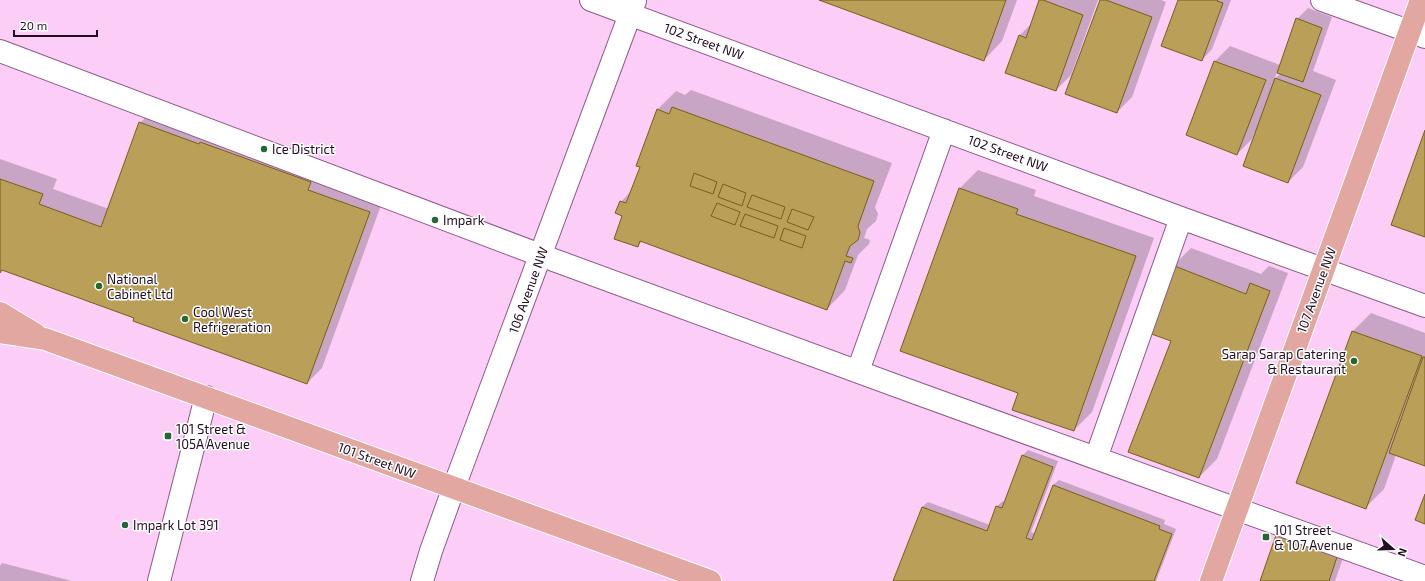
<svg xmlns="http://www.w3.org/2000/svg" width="1425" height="581" font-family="'Exo 2',sans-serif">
<rect width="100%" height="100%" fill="#fbcdf7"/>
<path fill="#0003" fill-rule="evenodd" d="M 821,0 L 1017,0 L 1002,41 L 984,60 Z
M 1040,0 L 1098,0 L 1071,75 L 1056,90 L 1019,36 L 1032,23 Z
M 1101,0 L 1161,0 L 1166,2 L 1132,97 L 1117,112 Z
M 1180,0 L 1231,0 L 1212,49 L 1202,60 Z
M 1308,8 L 1332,17 L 1313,71 L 1336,80 L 1303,167 L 1288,182 L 1256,134 L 1254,133 L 1252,139 L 1237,154 L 1187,135 L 1215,61 L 1230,46 L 1280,65 L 1297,19 ZM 1277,72 L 1281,73 L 1274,80 Z
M 691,90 L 892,163 L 875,207 L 878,214 L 876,221 L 867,229 L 864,238 L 870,240 L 869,244 L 858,255 L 845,290 L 827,309 L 642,241 L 638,246 L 623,215 L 621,202 L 632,190 L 641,166 L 657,110 L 676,91 L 685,95 Z
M 155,108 L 384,197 L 322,368 L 307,383 L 135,317 L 3,269 L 0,272 L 0,159 L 57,179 L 53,189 L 109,209 L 140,123 Z
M 978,170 L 1036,190 L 1034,196 L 1154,238 L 1092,412 L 1074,430 L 1020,392 L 960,188 Z
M 1191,248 L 1261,274 L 1269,266 L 1288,273 L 1217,459 L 1199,477 L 1172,341 L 1173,266 Z
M 1371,313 L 1425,333 L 1425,465 L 1396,455 L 1384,489 L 1365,508 L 1353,331 Z
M 1028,450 L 1058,461 L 1031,532 L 1035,534 L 1053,485 L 1059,480 L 1165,520 L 1164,524 L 1176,529 L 1156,581 L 894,581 L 922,507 L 928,502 L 990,525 L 997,506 L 1003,501 L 1005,502 L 1023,455 Z
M 1288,525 L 1347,547 L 1335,581 L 1261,581 L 1277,536 Z
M 2,563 L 72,581 L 0,581 L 0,566 Z"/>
<path fill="#ba9f59" stroke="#795f13" d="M 819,0 L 1006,0 L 984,61 Z
M 1039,0 L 1043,0 L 1083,15 L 1056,91 L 1005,73 L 1019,35 L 1026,38 Z
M 1100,0 L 1106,0 L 1152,17 L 1117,113 L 1065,94 Z
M 1178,0 L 1218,0 L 1217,1 L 1223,3 L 1202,61 L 1161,46 Z
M 1296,18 L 1322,28 L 1303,82 L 1277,73 Z
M 1214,61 L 1266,80 L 1237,155 L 1186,135 Z
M 1275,78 L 1321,95 L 1288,183 L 1243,166 Z
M 672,107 L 874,181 L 858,226 L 860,233 L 858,240 L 850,246 L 846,256 L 853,258 L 851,263 L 845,261 L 827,310 L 640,241 L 638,247 L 614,239 L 622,216 L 615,213 L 620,201 L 626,203 L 640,167 L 636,166 L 657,109 L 669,114 Z
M 139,122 L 199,144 L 200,142 L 311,182 L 308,190 L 370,212 L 307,384 L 133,321 L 134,318 L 2,270 L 0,273 L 0,179 L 43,194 L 39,204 L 101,227 Z
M 1425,130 L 1425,237 L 1391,225 Z
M 694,173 L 717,182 L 713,194 L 690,186 Z
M 723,184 L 746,193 L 742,206 L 718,197 Z
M 959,188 L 1018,209 L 1016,214 L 1136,256 L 1074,431 L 1012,410 L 1018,393 L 900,351 Z
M 752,195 L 785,207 L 781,219 L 747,207 Z
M 717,203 L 740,212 L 735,225 L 711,216 Z
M 792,209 L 814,217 L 808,230 L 787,222 Z
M 745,214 L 778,226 L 774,238 L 740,226 Z
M 784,228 L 806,236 L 802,248 L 780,240 Z
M 1172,265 L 1246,294 L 1250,283 L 1270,291 L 1199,478 L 1128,452 L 1171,341 L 1146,332 Z
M 1352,331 L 1422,356 L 1366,509 L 1296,483 Z
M 1423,357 L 1425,357 L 1425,466 L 1389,453 Z
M 1022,455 L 1053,467 L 1026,538 L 1032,540 L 1053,485 L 1160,526 L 1159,529 L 1172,534 L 1154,581 L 893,581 L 922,507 L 987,531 L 996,506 L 1002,508 Z
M 1425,494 L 1425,524 L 1415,520 Z
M 1276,535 L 1337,557 L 1329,581 L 1260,581 Z"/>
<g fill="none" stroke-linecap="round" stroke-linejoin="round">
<g stroke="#8d5a8a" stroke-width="24">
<path id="minor" d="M 591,0 L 1181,218 L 1425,306
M 1322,0 L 1425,37
M 0,51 L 540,255 L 916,393 L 1425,577
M 858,371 L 944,130
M 1096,458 L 1181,218
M 159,581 L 206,397
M 422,581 L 431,551 L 454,487 L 635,1"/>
</g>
<g stroke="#fff" stroke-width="24">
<path id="major" d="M 0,313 L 35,334
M 0,332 L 45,339 L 710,581
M 1211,581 L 1421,0"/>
</g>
<use href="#minor" stroke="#fff" stroke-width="22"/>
<use href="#major" stroke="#e2a7a0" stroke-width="22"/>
</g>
<g fill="#246935" stroke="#fff" stroke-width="1.5">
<circle cx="264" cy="149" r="4"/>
<circle cx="435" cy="220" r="4"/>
<circle cx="99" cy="286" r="4"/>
<circle cx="185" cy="319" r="4"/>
<circle cx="1354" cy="361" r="4"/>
<rect x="164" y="432" width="8" height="8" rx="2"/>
<circle cx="125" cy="525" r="4"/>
<rect x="1262" y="533" width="8" height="8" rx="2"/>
</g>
<g text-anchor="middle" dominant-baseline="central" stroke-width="3" stroke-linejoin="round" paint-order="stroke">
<g font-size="13" fill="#220e21" stroke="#fff">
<text transform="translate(704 41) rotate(20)">102 Street NW</text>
<text transform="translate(1008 153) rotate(20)">102 Street NW</text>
<text transform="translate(528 290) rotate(-70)">106 Avenue NW</text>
<text transform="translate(1316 290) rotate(-70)">107 Avenue NW</text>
<text transform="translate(377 460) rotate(20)">101 Street NW</text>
</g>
<g font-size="13" fill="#220e21" stroke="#fff" text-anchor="start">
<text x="272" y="149">Ice District</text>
<text x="443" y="220">Impark</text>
<text x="107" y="279">National<tspan x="107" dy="15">Cabinet Ltd</tspan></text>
<text x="193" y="312">Cool West<tspan x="193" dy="15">Refrigeration</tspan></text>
<text x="1346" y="354" text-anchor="end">Sarap Sarap Catering<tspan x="1346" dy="15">&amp; Restaurant</tspan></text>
<text x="176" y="429">101 Street &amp;<tspan x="176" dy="15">105A Avenue</tspan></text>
<text x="133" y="525">Impark Lot 391</text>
<text x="1274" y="530">101 Street<tspan x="1274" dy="15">&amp; 107 Avenue</tspan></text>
</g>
</g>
<g transform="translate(1393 549) rotate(110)" stroke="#ffffff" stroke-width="3" paint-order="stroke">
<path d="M0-3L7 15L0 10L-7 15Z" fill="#220e21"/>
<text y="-6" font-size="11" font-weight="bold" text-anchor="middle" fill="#220e21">N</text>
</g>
<path d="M14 30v6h83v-6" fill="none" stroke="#220e21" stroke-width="2"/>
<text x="20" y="30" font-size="12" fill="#220e21" stroke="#ffffff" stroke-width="3" paint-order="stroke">20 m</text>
</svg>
